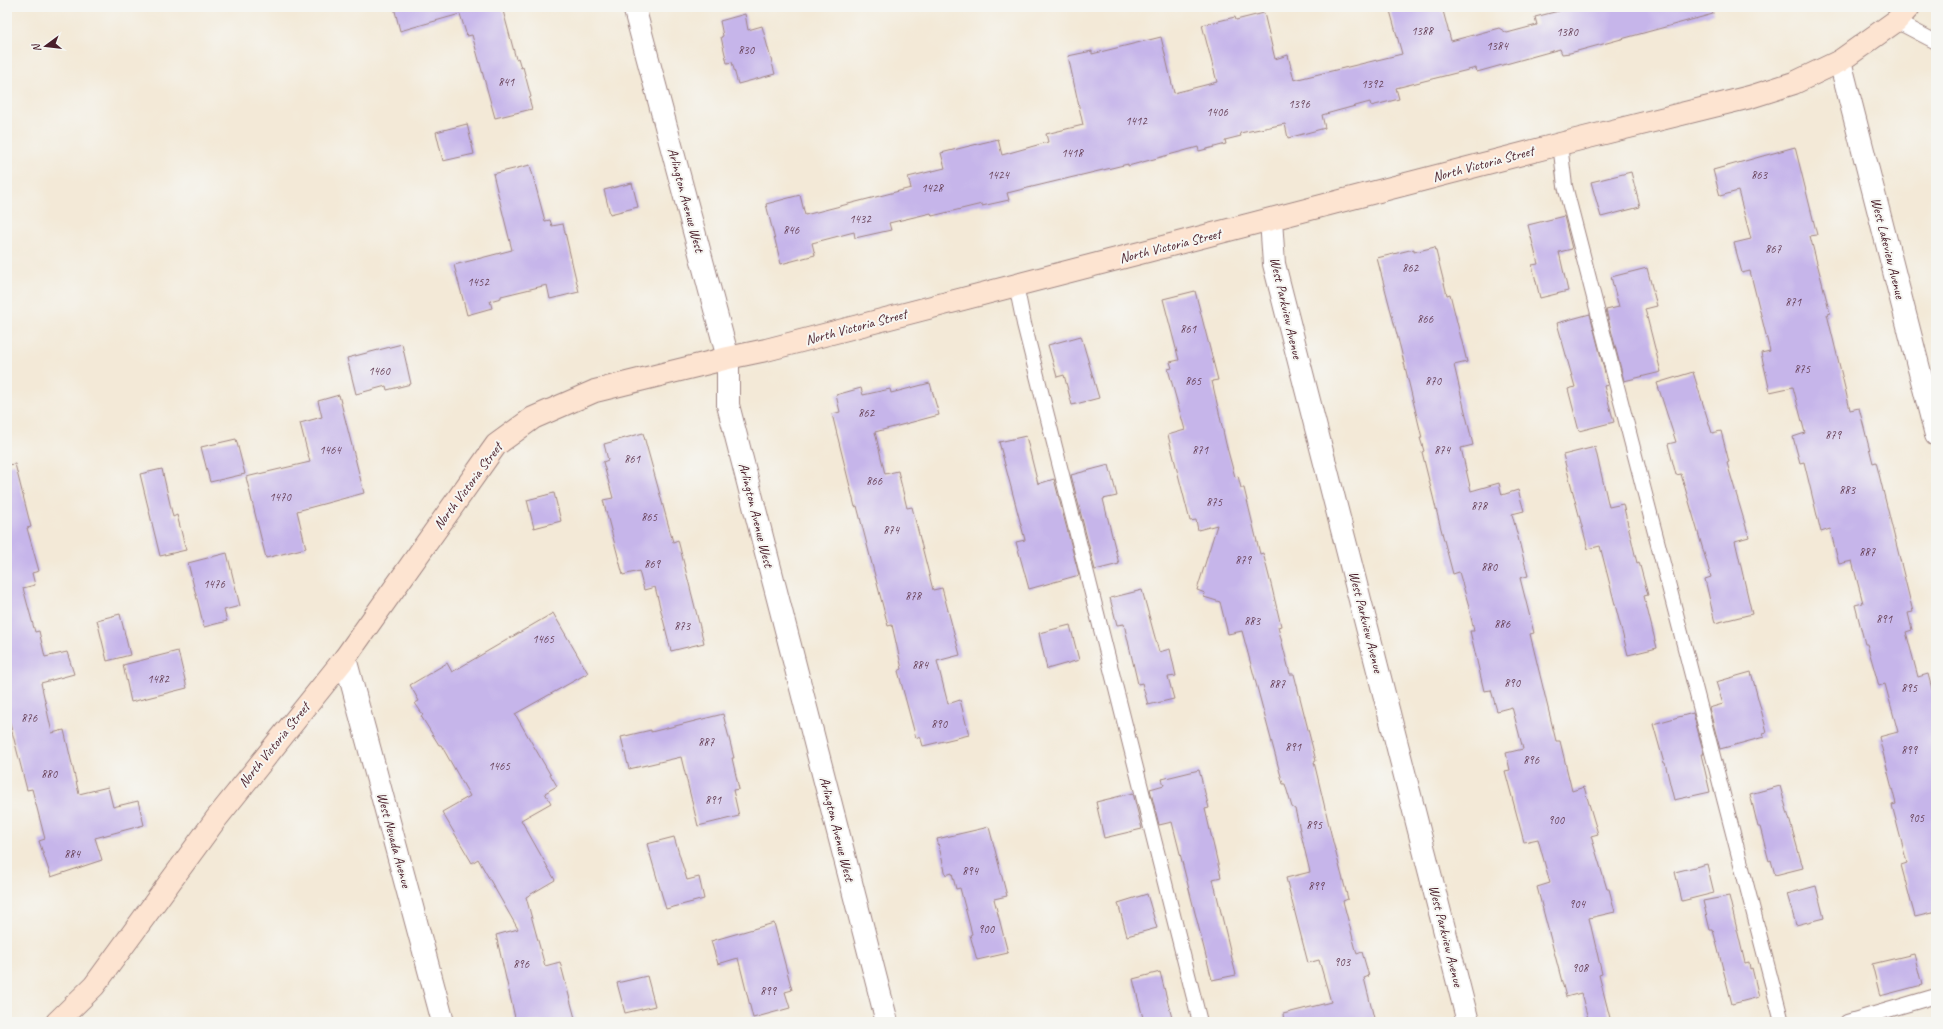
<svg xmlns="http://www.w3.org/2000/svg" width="1943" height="1029" font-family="Caveat,sans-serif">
<rect width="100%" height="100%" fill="#f6f6f2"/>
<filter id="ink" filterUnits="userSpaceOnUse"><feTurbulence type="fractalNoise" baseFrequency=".025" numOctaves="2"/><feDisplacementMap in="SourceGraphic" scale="8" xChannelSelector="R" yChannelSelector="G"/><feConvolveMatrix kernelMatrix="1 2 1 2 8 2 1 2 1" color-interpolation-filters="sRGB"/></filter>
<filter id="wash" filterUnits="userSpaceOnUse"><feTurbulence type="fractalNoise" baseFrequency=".012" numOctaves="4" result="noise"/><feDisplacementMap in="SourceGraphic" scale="16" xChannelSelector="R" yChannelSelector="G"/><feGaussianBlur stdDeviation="0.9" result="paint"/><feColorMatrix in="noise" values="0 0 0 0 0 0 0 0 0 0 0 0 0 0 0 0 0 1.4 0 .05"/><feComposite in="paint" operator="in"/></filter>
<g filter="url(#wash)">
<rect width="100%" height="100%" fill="#f3e9d7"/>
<g id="blocks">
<path fill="#c6b5ea" d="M 394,7 L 502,7 L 516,59 L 518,58 L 521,68 L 523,67 L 531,97 L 529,98 L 532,109 L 495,118 L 472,35 L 467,36 L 460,14 L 400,31 Z
M 1389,7 L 1442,7 L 1451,41 L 1499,28 L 1507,33 L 1537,25 L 1535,17 L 1574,7 L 1712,7 L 1713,14 L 1570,53 L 1562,54 L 1560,49 L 1477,72 L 1476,68 L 1396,88 L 1399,99 L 1371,106 L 1370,102 L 1322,115 L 1325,128 L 1288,138 L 1285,124 L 1240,133 L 1241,136 L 1225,140 L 1226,144 L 1199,151 L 1198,147 L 1128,166 L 1128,164 L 1007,193 L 1009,200 L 982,206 L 982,204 L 932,216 L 931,213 L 889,223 L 891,230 L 855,238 L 854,232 L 812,243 L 815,255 L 781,264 L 766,204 L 800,195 L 805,215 L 911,188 L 908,177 L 945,168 L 941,153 L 998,139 L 1002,155 L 1048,142 L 1046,134 L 1083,125 L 1068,56 L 1092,51 L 1092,54 L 1161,37 L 1174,93 L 1217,82 L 1202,25 L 1235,17 L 1236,20 L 1264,13 L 1275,59 L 1288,55 L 1294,80 L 1402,54 Z
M 745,14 L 748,30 L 762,26 L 775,74 L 738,84 L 732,62 L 727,63 L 721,37 L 723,36 L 720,21 Z
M 467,124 L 474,154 L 443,161 L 436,132 Z
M 1795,147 L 1817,235 L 1810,236 L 1830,313 L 1827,314 L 1845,388 L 1850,410 L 1859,408 L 1873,463 L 1876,462 L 1913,612 L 1908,613 L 1912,630 L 1906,632 L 1918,677 L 1928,674 L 1936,704 L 1936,912 L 1915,917 L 1901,865 L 1907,863 L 1892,805 L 1896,804 L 1879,737 L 1898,732 L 1885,684 L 1879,686 L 1867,644 L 1865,644 L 1855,605 L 1863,603 L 1852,561 L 1839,564 L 1830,529 L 1821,532 L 1804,462 L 1800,463 L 1793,437 L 1805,433 L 1793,387 L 1770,392 L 1761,353 L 1770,351 L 1750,271 L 1742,273 L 1734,243 L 1751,239 L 1738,191 L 1720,196 L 1713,170 Z
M 530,165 L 545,221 L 550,220 L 552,226 L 563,224 L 579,292 L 550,299 L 547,285 L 501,296 L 501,298 L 490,301 L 492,308 L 467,315 L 454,265 L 512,250 L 493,174 Z
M 1631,172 L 1640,207 L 1601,217 L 1591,182 Z
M 632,183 L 638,207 L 610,214 L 604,190 Z
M 1564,216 L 1572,249 L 1559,252 L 1568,291 L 1540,298 L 1532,265 L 1538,264 L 1528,225 Z
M 1435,247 L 1447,295 L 1450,294 L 1467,362 L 1454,365 L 1473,445 L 1461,448 L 1471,491 L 1499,483 L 1502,495 L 1518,490 L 1524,511 L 1512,514 L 1528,576 L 1520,578 L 1534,633 L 1530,634 L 1556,741 L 1560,741 L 1572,791 L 1584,787 L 1598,834 L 1591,836 L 1607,889 L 1609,889 L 1615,912 L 1589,918 L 1602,974 L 1599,975 L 1611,1022 L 1589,1022 L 1581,993 L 1566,997 L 1537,887 L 1550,883 L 1538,839 L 1524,842 L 1505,771 L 1510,770 L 1506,753 L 1523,749 L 1512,707 L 1497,711 L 1491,690 L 1484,691 L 1470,631 L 1474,631 L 1468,603 L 1459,572 L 1453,574 L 1440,525 L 1422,452 L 1424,451 L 1420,438 L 1422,438 L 1401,350 L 1377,258 L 1414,249 L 1414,252 Z
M 1647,268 L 1657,306 L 1645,309 L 1661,372 L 1624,381 L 1606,310 L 1619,307 L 1611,277 Z
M 1195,291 L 1218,380 L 1212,381 L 1226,444 L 1235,477 L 1238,476 L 1241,488 L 1244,488 L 1260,554 L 1263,553 L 1272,588 L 1281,626 L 1278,627 L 1290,674 L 1294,674 L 1316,761 L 1314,762 L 1333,842 L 1348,899 L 1343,901 L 1357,954 L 1362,952 L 1369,976 L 1364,978 L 1375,1022 L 1284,1022 L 1283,1014 L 1331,1002 L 1319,960 L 1308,963 L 1286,878 L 1310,872 L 1295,809 L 1292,807 L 1285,784 L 1283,784 L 1242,631 L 1228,634 L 1220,602 L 1204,597 L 1205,593 L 1197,590 L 1217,525 L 1198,530 L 1196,520 L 1190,521 L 1168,435 L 1185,430 L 1168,369 L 1172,368 L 1170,362 L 1179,360 L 1163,299 Z
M 1590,314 L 1608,385 L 1604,386 L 1614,422 L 1579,431 L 1568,389 L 1575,387 L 1557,323 Z
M 1081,336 L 1099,398 L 1072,405 L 1064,375 L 1057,377 L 1048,345 Z
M 402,344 L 411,384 L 387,390 L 386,386 L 356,394 L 347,358 Z
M 1693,372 L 1712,433 L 1721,431 L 1729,462 L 1727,463 L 1749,537 L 1735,541 L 1752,614 L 1715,623 L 1705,579 L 1711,577 L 1681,474 L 1676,475 L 1668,444 L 1676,442 L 1657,383 Z
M 930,383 L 939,415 L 875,432 L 885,474 L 898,471 L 907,508 L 912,507 L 933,590 L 942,588 L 960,655 L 937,661 L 948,704 L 960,700 L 969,735 L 923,746 L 920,736 L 916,738 L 898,671 L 902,669 L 892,625 L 888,626 L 857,506 L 855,507 L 832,414 L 840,412 L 836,395 L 861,388 L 863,395 L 890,389 L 891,393 Z
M 339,395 L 364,493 L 297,511 L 306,548 L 266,558 L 246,477 L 310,462 L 300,423 L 322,417 L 318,401 Z
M 643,433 L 673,542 L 678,540 L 704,643 L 671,651 L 655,587 L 644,590 L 639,571 L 623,575 L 603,500 L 613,498 L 603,462 L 608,460 L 604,444 Z
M 1026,436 L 1038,484 L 1054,479 L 1079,575 L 1029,589 L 1016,542 L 1025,540 L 999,442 Z
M 236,439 L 245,474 L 210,482 L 201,447 Z
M 1595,447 L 1609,507 L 1623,504 L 1637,563 L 1639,562 L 1648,595 L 1644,596 L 1657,648 L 1628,655 L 1600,546 L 1588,549 L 1563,455 Z
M 15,464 L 31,527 L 27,528 L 39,571 L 32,573 L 35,585 L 23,588 L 35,632 L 39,631 L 45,657 L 67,652 L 74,674 L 41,683 L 52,733 L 64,730 L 79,794 L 108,787 L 113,807 L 138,801 L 144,825 L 95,838 L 102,860 L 51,877 L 39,841 L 45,839 L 32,789 L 27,790 L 7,712 L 7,465 Z
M 1109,465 L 1117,496 L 1103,499 L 1119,564 L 1095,570 L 1071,475 Z
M 162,469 L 173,517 L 177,515 L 186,550 L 160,556 L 140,474 Z
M 554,493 L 561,521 L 534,528 L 527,500 Z
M 227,553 L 240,606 L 224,610 L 227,621 L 204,627 L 188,563 Z
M 1142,590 L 1159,652 L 1170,649 L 1176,676 L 1168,677 L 1174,699 L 1148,705 L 1142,683 L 1138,684 L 1124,624 L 1117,625 L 1110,598 Z
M 553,613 L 588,673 L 515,714 L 557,786 L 545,793 L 551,803 L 521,820 L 555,880 L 526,897 L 545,966 L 560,962 L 576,1022 L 516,1022 L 496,935 L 518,929 L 478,859 L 472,863 L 442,812 L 470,796 L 441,745 L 439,745 L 421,716 L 423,715 L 415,703 L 419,701 L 410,685 L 447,663 L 452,672 Z
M 120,614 L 130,655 L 107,661 L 97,620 Z
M 1070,625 L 1079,660 L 1047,669 L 1039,633 Z
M 178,651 L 187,688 L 131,702 L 123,665 Z
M 1751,672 L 1767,732 L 1763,733 L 1764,737 L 1720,749 L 1709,708 L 1723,704 L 1716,682 Z
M 1693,713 L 1704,754 L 1701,754 L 1710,792 L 1674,800 L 1665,763 L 1664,763 L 1653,724 Z
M 723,714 L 734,758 L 732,758 L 739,789 L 733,790 L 739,816 L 698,826 L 681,757 L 629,769 L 621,737 L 651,730 L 651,732 Z
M 1199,770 L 1209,808 L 1205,809 L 1221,877 L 1213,879 L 1236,975 L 1212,980 L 1172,822 L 1159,825 L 1150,789 L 1164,785 L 1162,779 Z
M 1780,786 L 1803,868 L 1775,875 L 1771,860 L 1769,861 L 1760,827 L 1758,827 L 1750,794 Z
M 1133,793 L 1142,829 L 1104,838 L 1096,802 Z
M 989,827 L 1007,896 L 994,899 L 1008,953 L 977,960 L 970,935 L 972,934 L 960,888 L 956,889 L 952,873 L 946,875 L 937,839 Z
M 674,837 L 687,880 L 699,877 L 704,899 L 666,909 L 647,844 Z
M 1707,864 L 1714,893 L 1682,901 L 1675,872 Z
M 1816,886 L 1824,918 L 1796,925 L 1787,894 Z
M 1147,894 L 1157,928 L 1127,936 L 1118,903 Z
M 1729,896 L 1745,963 L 1749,962 L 1750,969 L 1752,968 L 1759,997 L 1732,1004 L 1713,930 L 1710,930 L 1703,901 Z
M 774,923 L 792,990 L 785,992 L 790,1008 L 753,1018 L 738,958 L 718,964 L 711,941 Z
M 1914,954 L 1922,985 L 1880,996 L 1872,964 Z
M 1160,972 L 1173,1022 L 1144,1022 L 1133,979 Z
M 647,976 L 655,1006 L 625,1013 L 617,983 Z"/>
</g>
</g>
<g filter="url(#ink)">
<use href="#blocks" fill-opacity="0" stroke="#9e8481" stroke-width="1"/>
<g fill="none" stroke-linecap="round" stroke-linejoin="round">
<g stroke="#9e8481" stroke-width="16">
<path id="lane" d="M 1896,21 L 1936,42
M 1560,144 L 1565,186 L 1782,1022
M 1016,285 L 1024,324 L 1200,1022
M 1847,1022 L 1936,996"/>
</g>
<g stroke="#9e8481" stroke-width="24">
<path id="street" d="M 634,7 L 728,358 L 728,405 L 887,1022
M 1840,61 L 1936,435
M 1271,220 L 1274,264 L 1468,1022
M 345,658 L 443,1022"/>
</g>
<g stroke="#9e8481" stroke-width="24">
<path id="secondary" d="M 57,1022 L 94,986 L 216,819 L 345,658 L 496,445 L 533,418 L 595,391 L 728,358 L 766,350 L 1560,144 L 1750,97 L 1794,83 L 1840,61 L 1896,21 L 1909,7"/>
</g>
<use href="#lane" stroke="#fff" stroke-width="14"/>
<use href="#street" stroke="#fff" stroke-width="22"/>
<use href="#secondary" stroke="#fde4d1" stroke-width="22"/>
</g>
</g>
<g text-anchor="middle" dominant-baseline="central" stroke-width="4" stroke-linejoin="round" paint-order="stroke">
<g font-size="12" fill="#69445b">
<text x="1422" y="31">1388</text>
<text x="1567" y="32">1380</text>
<text x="1497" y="46">1384</text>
<text x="746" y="50">830</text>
<text x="506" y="82">841</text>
<text x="1372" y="84">1392</text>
<text x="1299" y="104">1396</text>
<text x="1217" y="112">1406</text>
<text x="1136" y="121">1412</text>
<text x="1072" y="153">1418</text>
<text x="998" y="175">1424</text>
<text x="1759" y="175">863</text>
<text x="932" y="188">1428</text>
<text x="860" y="219">1432</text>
<text x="791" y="230">846</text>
<text x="1773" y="249">867</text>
<text x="1410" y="268">862</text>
<text x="478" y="282">1452</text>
<text x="1793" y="302">871</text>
<text x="1425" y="319">866</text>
<text x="1188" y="329">861</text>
<text x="1802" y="369">875</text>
<text x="379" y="371">1460</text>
<text x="1193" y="381">865</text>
<text x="1433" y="381">870</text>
<text x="866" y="413">862</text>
<text x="1833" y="435">879</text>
<text x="330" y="450">1464</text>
<text x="1200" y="450">871</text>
<text x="1442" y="450">874</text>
<text x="632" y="459">861</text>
<text x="874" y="481">866</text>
<text x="1847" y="490">883</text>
<text x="280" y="497">1470</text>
<text x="1214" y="502">875</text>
<text x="1479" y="506">878</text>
<text x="649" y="517">865</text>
<text x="891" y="530">874</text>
<text x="1867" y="552">887</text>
<text x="1243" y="560">879</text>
<text x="652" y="564">869</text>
<text x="1489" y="567">880</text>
<text x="214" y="584">1476</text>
<text x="913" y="596">878</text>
<text x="1884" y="619">891</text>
<text x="1252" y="621">883</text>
<text x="1502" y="624">886</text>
<text x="682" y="626">873</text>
<text x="543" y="639">1465</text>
<text x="920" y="665">884</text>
<text x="158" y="679">1482</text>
<text x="1512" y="683">890</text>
<text x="1277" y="684">887</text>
<text x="1909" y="688">895</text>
<text x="29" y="718">876</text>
<text x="939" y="724">890</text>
<text x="706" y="742">887</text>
<text x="1293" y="747">891</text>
<text x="1909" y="750">899</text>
<text x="1531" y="760">896</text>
<text x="499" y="766">1465</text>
<text x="49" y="774">880</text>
<text x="713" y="800">891</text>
<text x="1916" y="818">905</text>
<text x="1556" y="820">900</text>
<text x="1314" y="825">895</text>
<text x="72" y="854">884</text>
<text x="970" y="871">894</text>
<text x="1316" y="886">899</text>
<text x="1577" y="904">904</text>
<text x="986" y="929">900</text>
<text x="1342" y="962">903</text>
<text x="521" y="964">896</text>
<text x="1580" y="968">908</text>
<text x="768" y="991">899</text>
</g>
<g font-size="14" fill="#4a1f2b" stroke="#f6f6f2">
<text transform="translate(1483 164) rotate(-15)">North Victoria Street</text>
<text transform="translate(686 200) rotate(75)">Arlington Avenue West</text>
<text transform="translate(1170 246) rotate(-14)">North Victoria Street</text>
<text transform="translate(1888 248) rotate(76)">West Lakeview Avenue</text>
<text transform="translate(1286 308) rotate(77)">West Parkview Avenue</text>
<text transform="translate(856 327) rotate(-15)">North Victoria Street</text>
<text transform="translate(468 486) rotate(-53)">North Victoria Street</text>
<text transform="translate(756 515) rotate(76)">Arlington Avenue West</text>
<text transform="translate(1366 622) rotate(76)">West Parkview Avenue</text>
<text transform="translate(274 745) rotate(-51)">North Victoria Street</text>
<text transform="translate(837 829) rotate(76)">Arlington Avenue West</text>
<text transform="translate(394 840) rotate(75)">West Nevada Avenue</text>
<text transform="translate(1446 936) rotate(76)">West Parkview Avenue</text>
</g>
</g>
<rect width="1943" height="1029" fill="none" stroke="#f6f6f2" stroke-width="24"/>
<g transform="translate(46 46) rotate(255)" stroke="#f6f6f2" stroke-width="3" paint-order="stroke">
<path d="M0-3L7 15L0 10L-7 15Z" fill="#4a1f2b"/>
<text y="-6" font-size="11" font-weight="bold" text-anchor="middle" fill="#4a1f2b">N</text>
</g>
</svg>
